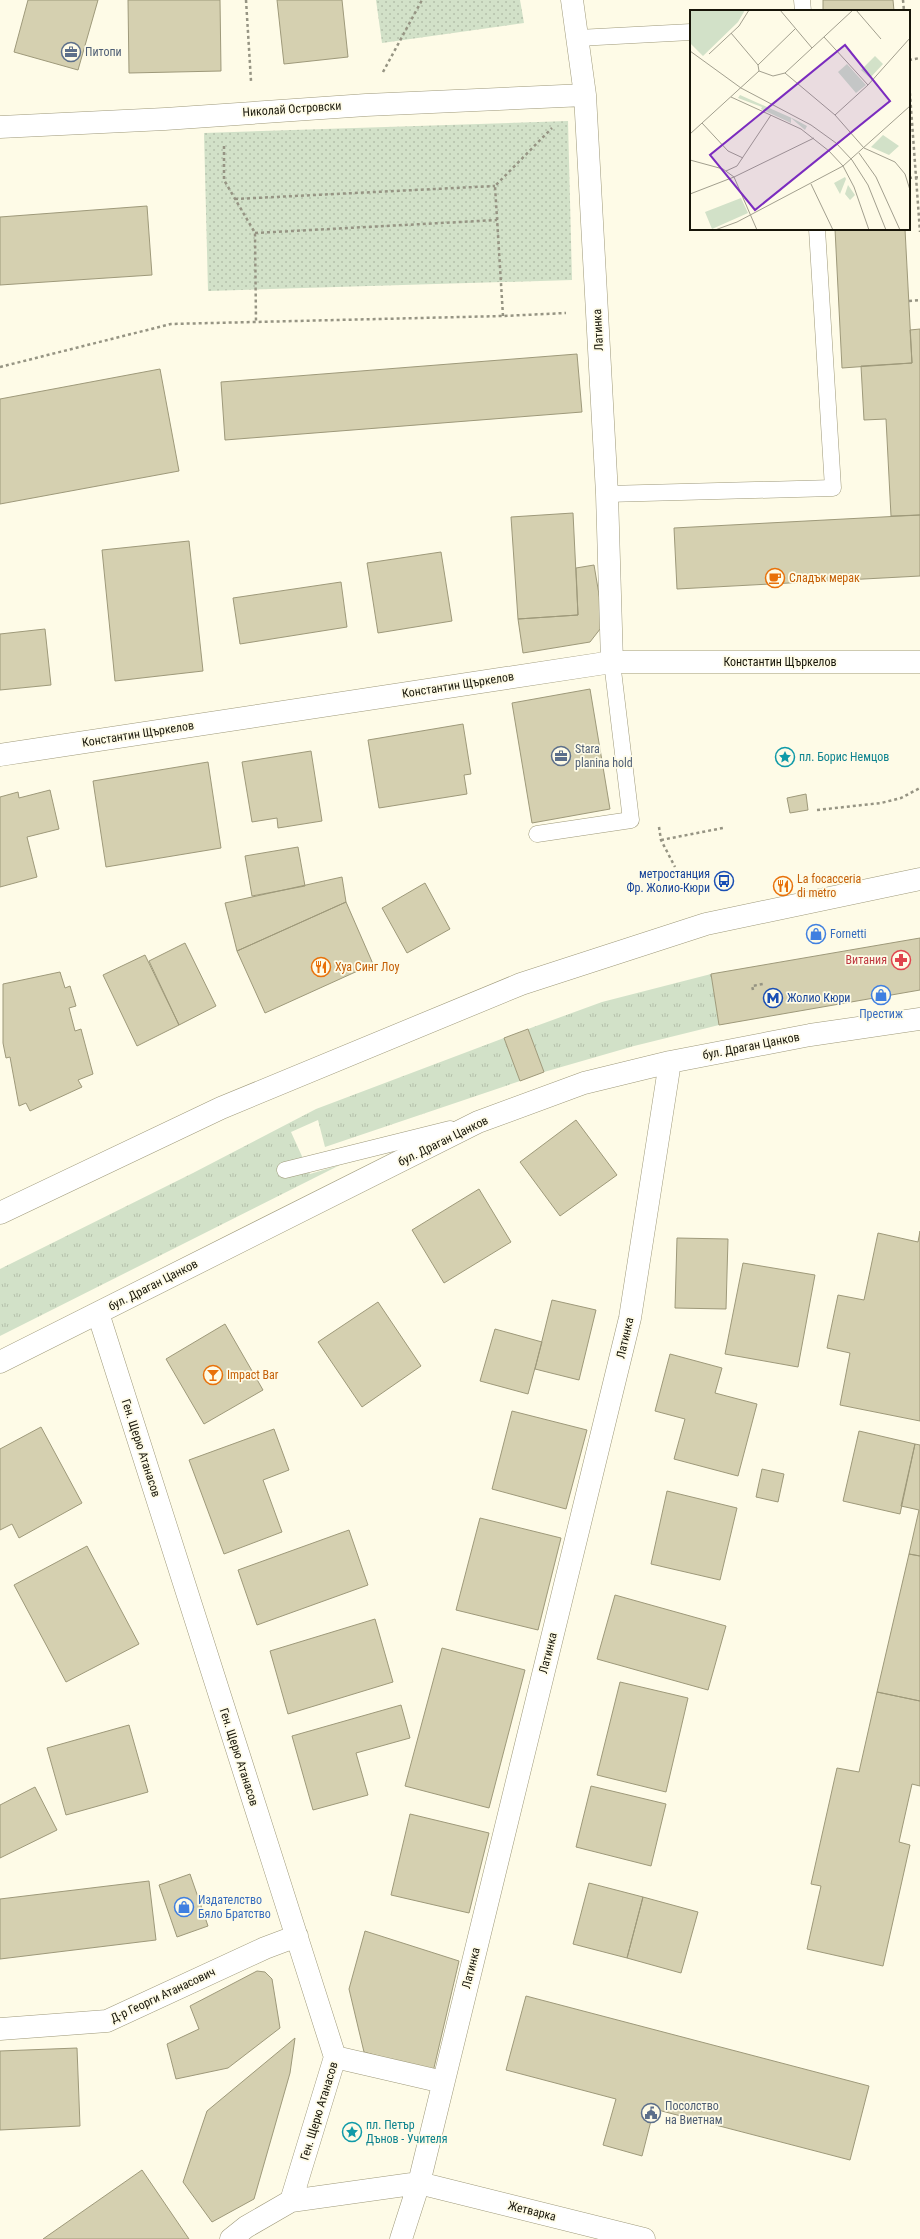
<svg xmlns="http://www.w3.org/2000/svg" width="920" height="2239" font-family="'Roboto Condensed',sans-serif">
<defs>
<pattern id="grass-tufts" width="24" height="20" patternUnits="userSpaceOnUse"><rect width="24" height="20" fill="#d2e1c8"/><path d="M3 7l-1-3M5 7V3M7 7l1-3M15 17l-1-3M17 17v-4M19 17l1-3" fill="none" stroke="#b4c0aa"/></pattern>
<pattern id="park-dots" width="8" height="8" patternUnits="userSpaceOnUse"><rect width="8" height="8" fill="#d2e1c8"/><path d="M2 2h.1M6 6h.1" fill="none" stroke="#b4c0aa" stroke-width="1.8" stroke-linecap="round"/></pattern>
</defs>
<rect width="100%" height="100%" fill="#fefbe7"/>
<path fill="url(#grass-tufts)" d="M 711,974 L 719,1025 L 634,1046 L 544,1072 L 528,1029 L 602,1002 Z
M 504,1038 L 520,1081 L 325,1147 L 318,1120 L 291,1132 L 310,1174 L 340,1165 L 0,1336 L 0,1269 L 193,1173 L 316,1109 Z"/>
<path fill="url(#park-dots)" d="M 376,0 L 520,0 L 524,23 L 382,43 Z
M 568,121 L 572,280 L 208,291 L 204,133 Z"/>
<path fill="#d5d0b0" stroke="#9e997a" d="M 28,0 L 98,0 L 78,70 L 14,52 Z
M 128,0 L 220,0 L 221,71 L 129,73 Z
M 277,0 L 342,0 L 348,57 L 284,64 Z
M 823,0 L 893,0 L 894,11 L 823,11 Z
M 147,206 L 152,275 L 0,285 L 0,217 Z
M 835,229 L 905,229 L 912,363 L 842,368 Z
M 920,329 L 920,515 L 891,516 L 886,419 L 864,420 L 861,366 L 912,363 L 910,330 Z
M 577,354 L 582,412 L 225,440 L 221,382 Z
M 160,369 L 179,471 L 0,504 L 0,399 Z
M 573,513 L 578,615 L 518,619 L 511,517 Z
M 920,515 L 920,576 L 677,589 L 674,528 Z
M 189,541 L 203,671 L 115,681 L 102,550 Z
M 441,552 L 452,621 L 378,633 L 367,563 Z
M 594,565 L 604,624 L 590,642 L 523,653 L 518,619 L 578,615 L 576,568 Z
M 341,582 L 347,627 L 240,644 L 233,598 Z
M 45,629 L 51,685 L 0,690 L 0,634 Z
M 590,689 L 610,809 L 532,823 L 512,703 Z
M 463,724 L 471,774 L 464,775 L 467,794 L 379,808 L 368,740 Z
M 311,751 L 322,821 L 278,828 L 277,818 L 252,822 L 242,762 Z
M 208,762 L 221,848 L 106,867 L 93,781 Z
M 50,790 L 59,829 L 27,837 L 37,877 L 0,887 L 0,797 L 18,792 L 19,798 Z
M 806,794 L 808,810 L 790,813 L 787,798 Z
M 298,847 L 305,886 L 252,896 L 245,856 Z
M 342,877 L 346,902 L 237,951 L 225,903 Z
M 425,883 L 450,929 L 407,953 L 382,908 Z
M 346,902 L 373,964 L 265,1013 L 237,951 Z
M 920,938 L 920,990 L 719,1025 L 711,974 Z
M 185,943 L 216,1006 L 179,1025 L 149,961 Z
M 145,955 L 179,1025 L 137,1046 L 103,975 Z
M 60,972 L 65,988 L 70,986 L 76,1006 L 69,1008 L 75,1031 L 81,1029 L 93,1074 L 78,1080 L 82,1087 L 30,1111 L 26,1103 L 19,1106 L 10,1057 L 6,1058 L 3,1043 L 3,984 Z
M 528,1029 L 544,1072 L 520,1081 L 504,1038 Z
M 576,1120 L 617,1175 L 560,1216 L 520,1162 Z
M 479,1189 L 511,1242 L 444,1283 L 412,1230 Z
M 920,1231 L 920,1421 L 840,1405 L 850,1353 L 827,1348 L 838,1295 L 864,1300 L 878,1233 L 918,1242 Z
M 677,1238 L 728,1239 L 726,1309 L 675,1308 Z
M 743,1263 L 815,1275 L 798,1367 L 725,1354 Z
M 552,1300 L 596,1310 L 579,1380 L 535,1369 Z
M 378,1302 L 421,1366 L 362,1407 L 318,1342 Z
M 225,1324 L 263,1390 L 204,1424 L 166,1359 Z
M 495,1329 L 542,1342 L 528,1394 L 480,1381 Z
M 670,1354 L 722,1368 L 715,1393 L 757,1404 L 738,1476 L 674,1459 L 685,1419 L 655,1411 Z
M 512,1411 L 587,1430 L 566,1509 L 492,1489 Z
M 41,1427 L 82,1503 L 19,1538 L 12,1524 L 0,1530 L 0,1449 Z
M 274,1429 L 289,1470 L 263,1480 L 282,1532 L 224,1554 L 189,1460 Z
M 859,1431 L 915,1444 L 900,1514 L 843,1501 Z
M 915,1444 L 920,1445 L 920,1556 L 909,1554 L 919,1510 L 901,1506 Z
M 762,1469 L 784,1474 L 778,1502 L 756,1497 Z
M 667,1491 L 737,1508 L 720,1580 L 651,1564 Z
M 480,1518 L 561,1538 L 538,1630 L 456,1610 Z
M 349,1530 L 368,1585 L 257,1625 L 238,1570 Z
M 87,1546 L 139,1644 L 66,1682 L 14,1585 Z
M 909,1554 L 920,1556 L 920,1701 L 877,1692 Z
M 615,1595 L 726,1626 L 708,1690 L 597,1659 Z
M 375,1619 L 393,1682 L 288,1714 L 270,1651 Z
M 442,1648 L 525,1670 L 489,1808 L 405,1786 Z
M 620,1682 L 688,1698 L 666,1792 L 597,1775 Z
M 877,1692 L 920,1701 L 920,1786 L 912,1784 L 899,1842 L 910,1845 L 883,1966 L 807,1949 L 821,1886 L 811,1884 L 837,1768 L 859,1772 Z
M 401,1705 L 410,1738 L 356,1753 L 368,1795 L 313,1810 L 292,1736 Z
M 129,1725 L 148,1792 L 66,1815 L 47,1748 Z
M 591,1786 L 666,1804 L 651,1866 L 576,1847 Z
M 35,1787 L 57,1830 L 0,1858 L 0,1805 Z
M 410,1814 L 489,1833 L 469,1913 L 391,1895 Z
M 190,1874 L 208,1926 L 177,1937 L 159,1885 Z
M 149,1881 L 156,1940 L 0,1959 L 0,1899 Z
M 589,1883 L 643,1897 L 627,1958 L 573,1944 Z
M 643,1897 L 698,1912 L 681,1973 L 627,1958 Z
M 365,1931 L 459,1961 L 433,2072 L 364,2052 L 349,1989 Z
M 257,1971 L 265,1972 L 272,1979 L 280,2028 L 228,2068 L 176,2079 L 167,2044 L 199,2029 L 190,2006 Z
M 526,1996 L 869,2086 L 850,2160 L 654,2109 L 642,2156 L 603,2145 L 616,2099 L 506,2070 Z
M 295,2038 L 290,2073 L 254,2199 L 212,2222 L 183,2182 L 207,2111 Z
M 77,2048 L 80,2126 L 0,2130 L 0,2051 Z
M 142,2170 L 189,2239 L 43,2239 Z"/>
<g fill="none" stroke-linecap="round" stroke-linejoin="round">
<g stroke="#9e997a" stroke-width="17">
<path id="service" d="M 802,0 L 803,11
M 578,38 L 691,32
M 607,494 L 833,488 L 817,229
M 537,834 L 631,820 L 612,662
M 285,1170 L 450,1129"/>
</g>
<g stroke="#9e997a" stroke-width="23">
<path id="minor" d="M 572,0 L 585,95 L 607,494 L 612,662
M 0,127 L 165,119 L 366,105 L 585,95
M 0,755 L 612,662 L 920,662
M 98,1313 L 335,2057 L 291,2201
M 0,1362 L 478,1122 L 584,1083 L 670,1062 L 810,1035 L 920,1019
M 0,2029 L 107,2021 L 265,1948 L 297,1936
M 335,2057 L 443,2082
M 231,2239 L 246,2227 L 291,2201 L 419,2183 L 644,2239
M 401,2239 L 419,2183 L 630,1318 L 670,1062"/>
</g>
<g stroke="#9e997a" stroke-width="23">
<path id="secondary" d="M 0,1213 L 221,1108 L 521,984 L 706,924 L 920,879"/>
</g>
<path stroke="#969483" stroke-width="2.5" stroke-dasharray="3 3" stroke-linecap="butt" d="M 246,0 L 251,81
M 903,0 L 904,11
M 909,60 L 920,58
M 383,72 L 422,0
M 909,81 L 920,232
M 224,146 L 224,180 L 255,233 L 256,322
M 909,178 L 920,177
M 235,199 L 495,186
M 255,233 L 497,220
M 909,301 L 920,300
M 503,316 L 495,186 L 552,128
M 0,367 L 171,324 L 503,316 L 566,313
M 817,810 L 881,803 L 901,798 L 920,788
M 659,827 L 661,840 L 675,867
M 661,840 L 723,828
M 753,990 L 752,986 L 763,984"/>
<use href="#service" stroke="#fff" stroke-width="16"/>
<use href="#minor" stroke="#fff" stroke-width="22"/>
<use href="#secondary" stroke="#fff" stroke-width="22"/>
</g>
<defs>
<g id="office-ring" transform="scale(1)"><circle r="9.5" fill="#fefbe7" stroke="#5c6f8a" stroke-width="1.5"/><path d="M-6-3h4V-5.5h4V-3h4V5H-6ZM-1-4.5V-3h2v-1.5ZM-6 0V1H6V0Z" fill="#5c6f8a"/></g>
<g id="cafe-ring" transform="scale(1)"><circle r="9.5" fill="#fefbe7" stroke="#e8710a" stroke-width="1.5"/><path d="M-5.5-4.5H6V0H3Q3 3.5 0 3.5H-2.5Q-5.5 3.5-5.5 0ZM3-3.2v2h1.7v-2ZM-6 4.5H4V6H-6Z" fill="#e8710a"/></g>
<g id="sight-ring" transform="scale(1)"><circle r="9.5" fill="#fefbe7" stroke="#0f9aa8" stroke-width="1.5"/><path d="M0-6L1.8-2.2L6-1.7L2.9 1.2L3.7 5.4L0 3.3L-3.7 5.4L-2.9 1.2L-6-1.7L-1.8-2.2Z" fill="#0f9aa8"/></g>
<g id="bus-ring" transform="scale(1)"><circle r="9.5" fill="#fefbe7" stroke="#1a4fb4" stroke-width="1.5"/><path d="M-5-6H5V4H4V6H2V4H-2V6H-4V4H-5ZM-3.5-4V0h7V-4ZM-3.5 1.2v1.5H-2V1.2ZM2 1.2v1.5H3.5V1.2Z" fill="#1a4fb4"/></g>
<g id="restaurant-ring" transform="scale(1)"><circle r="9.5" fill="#fefbe7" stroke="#e8710a" stroke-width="1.5"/><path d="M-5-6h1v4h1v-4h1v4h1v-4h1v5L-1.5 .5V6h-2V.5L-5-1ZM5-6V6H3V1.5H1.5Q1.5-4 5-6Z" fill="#e8710a"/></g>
<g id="shop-ring" transform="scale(1)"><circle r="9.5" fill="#fefbe7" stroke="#3f7fe0" stroke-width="1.5"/><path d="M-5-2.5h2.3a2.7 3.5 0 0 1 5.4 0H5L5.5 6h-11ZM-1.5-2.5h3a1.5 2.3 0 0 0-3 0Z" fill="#3f7fe0"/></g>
<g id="pharmacy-ring" transform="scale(1)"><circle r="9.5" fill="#fefbe7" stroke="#e0444e" stroke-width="1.5"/><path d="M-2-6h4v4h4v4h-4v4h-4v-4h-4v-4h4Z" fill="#e0444e"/></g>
<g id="metro-ring" transform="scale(1)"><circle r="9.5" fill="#fefbe7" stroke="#1a4fb4" stroke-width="1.5"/><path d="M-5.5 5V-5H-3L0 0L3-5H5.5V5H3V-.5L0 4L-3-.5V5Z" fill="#1a4fb4"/></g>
<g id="bar-ring" transform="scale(1)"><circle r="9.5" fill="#fefbe7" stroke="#e8710a" stroke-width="1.5"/><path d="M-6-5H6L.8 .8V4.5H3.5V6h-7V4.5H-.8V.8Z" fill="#e8710a"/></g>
<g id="civic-ring" transform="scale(1)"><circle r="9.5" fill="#fefbe7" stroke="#5c6f8a" stroke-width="1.5"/><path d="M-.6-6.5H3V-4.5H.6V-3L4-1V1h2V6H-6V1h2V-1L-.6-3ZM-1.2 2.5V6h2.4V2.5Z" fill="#5c6f8a"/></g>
</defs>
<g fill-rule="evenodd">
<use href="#office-ring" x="71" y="52"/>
<use href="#cafe-ring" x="775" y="578"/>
<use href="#office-ring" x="561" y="756"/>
<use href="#sight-ring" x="785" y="757"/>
<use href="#bus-ring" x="724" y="881"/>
<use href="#restaurant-ring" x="783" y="886"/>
<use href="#shop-ring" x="816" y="934"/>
<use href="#pharmacy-ring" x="901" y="960"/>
<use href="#restaurant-ring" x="321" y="967"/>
<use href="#shop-ring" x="881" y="995"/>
<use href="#metro-ring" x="773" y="998"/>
<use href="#bar-ring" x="213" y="1375"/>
<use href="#shop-ring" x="184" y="1907"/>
<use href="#civic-ring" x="651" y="2113"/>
<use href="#sight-ring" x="352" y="2132"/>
</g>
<g text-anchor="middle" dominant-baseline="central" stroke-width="3.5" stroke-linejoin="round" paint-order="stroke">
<g font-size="12" fill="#4e5e75" stroke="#fefbe7" text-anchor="start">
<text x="85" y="52">Питопи</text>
<text x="575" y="749">Stara<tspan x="575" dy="14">planina hold</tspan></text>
<text x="665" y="2106">Посолство<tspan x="665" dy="14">на Виетнам</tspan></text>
</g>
<g font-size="12" fill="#171509" stroke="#fefbe7">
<text transform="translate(292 109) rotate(-4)">Николай Островски</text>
<text transform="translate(598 330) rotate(-93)">Латинка</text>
<text x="780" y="662">Константин Щъркелов</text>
<text transform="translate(458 685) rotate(-9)">Константин Щъркелов</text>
<text transform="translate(138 734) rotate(-9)">Константин Щъркелов</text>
<text transform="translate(751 1046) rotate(-11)">бул. Драган Цанков</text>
<text transform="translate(443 1141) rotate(-26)">бул. Драган Цанков</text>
<text transform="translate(153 1285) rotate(-27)">бул. Драган Цанков</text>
<text transform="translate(625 1338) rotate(-77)">Латинка</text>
<text transform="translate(141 1448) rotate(72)">Ген. Щерю Атанасов</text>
<text transform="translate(548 1653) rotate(-76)">Латинка</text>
<text transform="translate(239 1757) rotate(72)">Ген. Щерю Атанасов</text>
<text transform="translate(471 1968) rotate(-76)">Латинка</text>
<text transform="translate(163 1995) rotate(-25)">Д-р Георги Атанасович</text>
<text transform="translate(319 2111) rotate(-73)">Ген. Щерю Атанасов</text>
<text transform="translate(532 2211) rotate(14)">Жетварка</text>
</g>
<g font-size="12" fill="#c56008" stroke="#fefbe7" text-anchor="start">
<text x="789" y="578">Сладък мерак</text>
<text x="797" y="879">La focacceria<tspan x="797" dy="14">di metro</tspan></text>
<text x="335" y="967">Хуа Синг Лоу</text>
<text x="227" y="1375">Impact Bar</text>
</g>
<g font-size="12" fill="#0d838f" stroke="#fefbe7" text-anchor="start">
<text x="799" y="757">пл. Борис Немцов</text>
<text x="366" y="2125">пл. Петър<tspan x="366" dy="14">Дънов - Учителя</tspan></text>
</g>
<g font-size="12" fill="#164399" stroke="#fefbe7" text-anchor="end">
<text x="710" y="874">метростанция<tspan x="710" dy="14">Фр. Жолио-Кюри</tspan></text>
<text x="787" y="998" text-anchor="start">Жолио Кюри</text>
</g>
<g font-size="12" fill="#366cbe" stroke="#fefbe7" text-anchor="start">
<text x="830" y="934">Fornetti</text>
<text x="881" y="1014" text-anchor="middle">Престиж</text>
<text x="198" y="1900">Издателство<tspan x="198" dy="14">Бяло Братство</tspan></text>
</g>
<g font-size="12" fill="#be3a42" stroke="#fefbe7" text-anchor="end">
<text x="887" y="960">Витания</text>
</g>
</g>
<g transform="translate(690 10)">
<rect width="220" height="220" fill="#fefbe7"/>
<path d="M 50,85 L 104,109 L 117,116 L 115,120 L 101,108 L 101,113 L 71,99 L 72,97 L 48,88 ZM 193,125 L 209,136 L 199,145 L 181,137 ZM 155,167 L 156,169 L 150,184 L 144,173 ZM 158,175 L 165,185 L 160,190 L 155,184 ZM 51,188 L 58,203 L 22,219 L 15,202 Z" fill="#d2e1c8"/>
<path d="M 0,0 L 55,0 L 48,12 L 13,46 L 0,33 ZM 185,46 L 193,54 L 180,68 L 171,60 ZM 157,54 L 176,75 L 166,83 L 148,62 Z" fill="#d2e1c8"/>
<path fill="none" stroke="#a29f8e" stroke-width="1" d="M 90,0 L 122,38M 166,0 L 191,29M 41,23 L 68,55 L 69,61M 134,27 L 178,75M 0,41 L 51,78 L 121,115 L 146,133 L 162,150 L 178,175 L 196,220M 19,44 L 49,16 L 59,0M 68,55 L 105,19M 69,61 L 83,66 L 95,63 L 163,0M 95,63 L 145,105 L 174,138 L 205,152 L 215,164 L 220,180M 41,87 L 111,119 L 139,141 L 153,156 L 164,177 L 179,220M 145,105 L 178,75 L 220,28M 12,113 L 38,141 L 53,148M 0,124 L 69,61M 169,143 L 186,167 L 210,220M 0,150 L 33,159 L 44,167 L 67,220M 36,161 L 47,156 L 81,105M 121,174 L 143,220M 0,184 L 44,167 L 124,128M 25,220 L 47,212 L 153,156 L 220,96"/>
<path fill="#7b2cbf" fill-opacity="0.15" stroke="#7b2cbf" stroke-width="2" d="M 155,35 L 200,91 L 65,200 L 20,145 Z"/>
<rect width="220" height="220" fill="none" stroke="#171509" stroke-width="2"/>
</g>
</svg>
